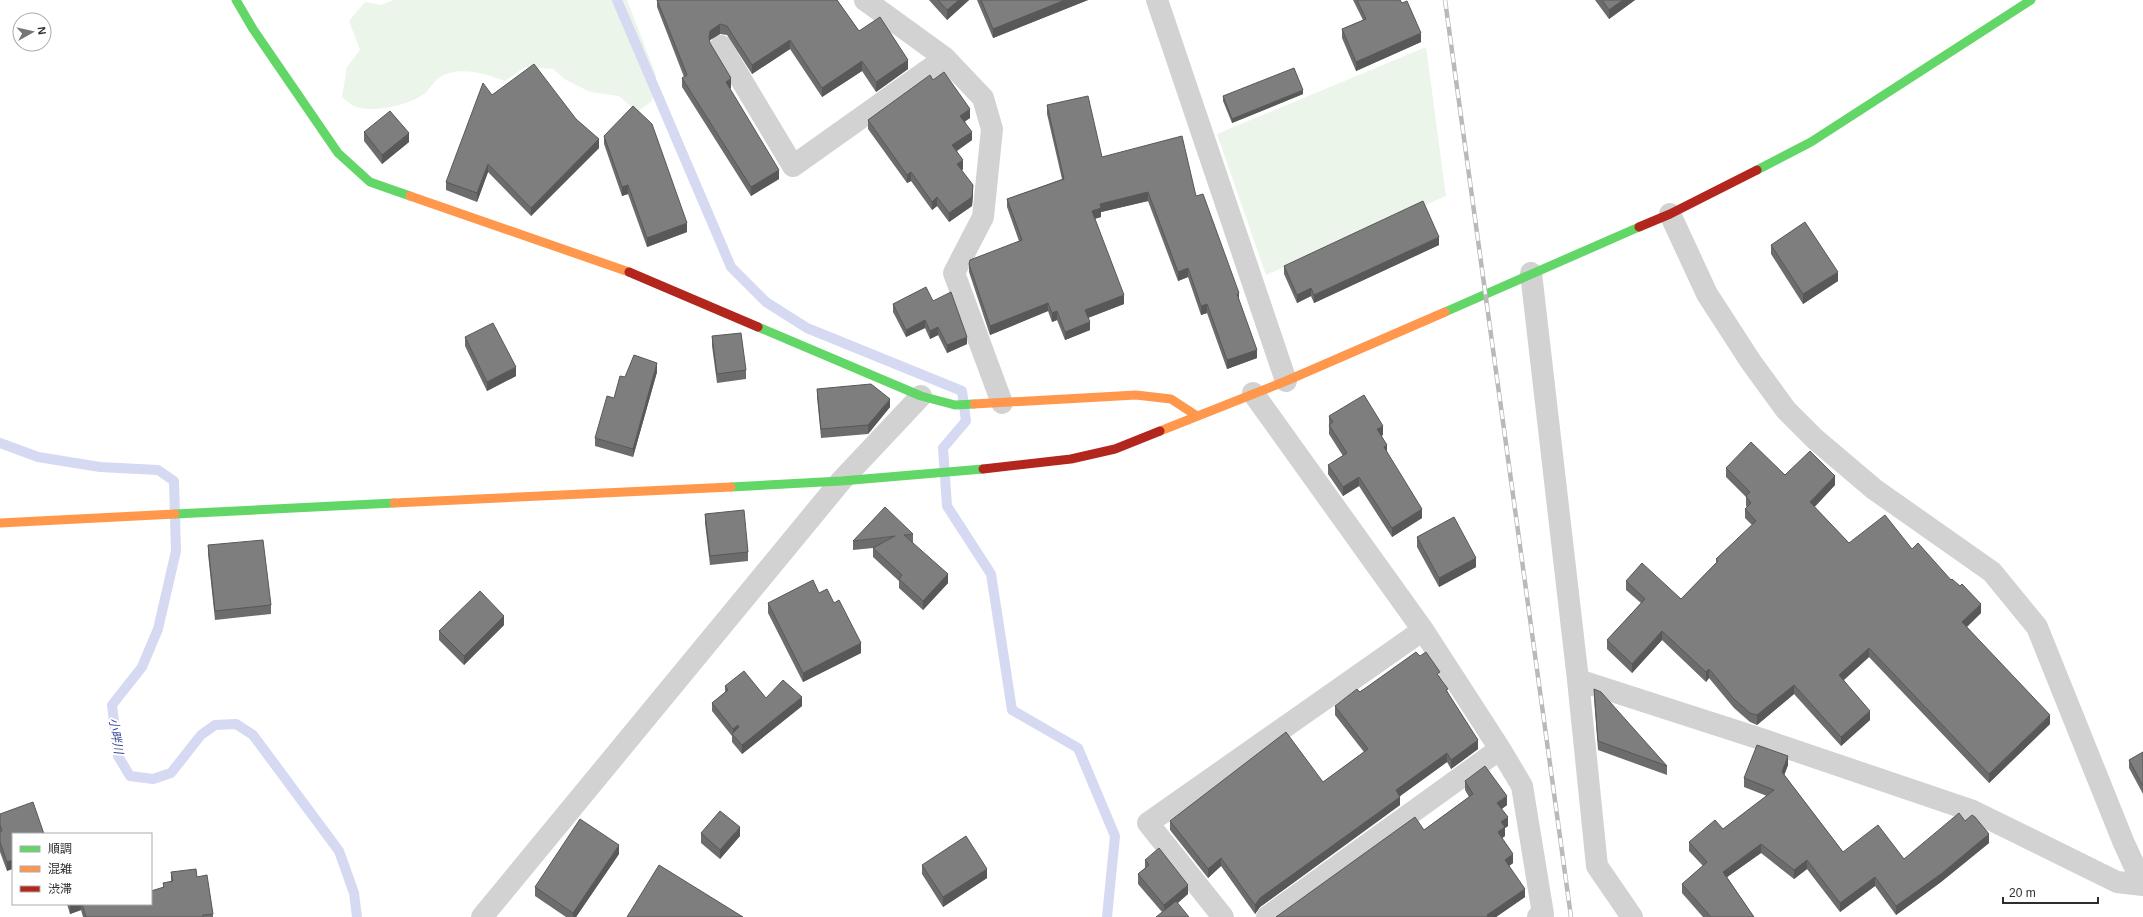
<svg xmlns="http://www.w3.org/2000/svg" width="2143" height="917" font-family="Helvetica,'Noto Sans JP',sans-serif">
<rect width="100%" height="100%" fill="#fff"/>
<path fill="#ebf5ea" d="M 394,0 L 627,0 L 656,75 L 652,101 L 637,112 L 619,96 L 590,92 L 566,80 L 553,69 L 525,67 L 505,81 C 485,74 462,66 442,76 C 435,79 430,89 425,93 C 411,105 371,114 354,106 C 350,104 346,100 342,97 L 347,67 L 360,50 L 349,21 L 365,2 L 381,5 Z
M 1426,47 L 1446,196 L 1266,275 L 1217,134 Z"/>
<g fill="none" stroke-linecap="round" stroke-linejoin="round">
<path stroke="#d5d9f2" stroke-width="10" d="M 617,0 L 731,267 L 766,302 L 807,328 L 962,391 L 966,421 L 943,448 L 947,506 L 991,574 L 1012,710 L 1078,748 L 1115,836 L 1107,917
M 0,443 L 38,457 L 100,467 L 158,470 L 174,481 L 176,551 L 158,629 L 142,667 L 112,705 L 118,756 L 130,776 L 153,779 L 171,773 L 201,735 L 215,725 L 236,724 L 253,735 L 339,851 L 354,893 L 357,917"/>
<path stroke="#d2d2d2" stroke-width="22" d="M 865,0 L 945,58 L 983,98 L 992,129 L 983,217 L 954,273 L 1002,403
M 1157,0 L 1286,381
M 721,46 L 793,166 L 945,58
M 1670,214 L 1707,294 L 1751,362 L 1786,410 L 1815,439 L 1874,489 L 1992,572 L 2037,627 L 2123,841 L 2143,885
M 1531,273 L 1578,680 L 1597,866 L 1632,917
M 1253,393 L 1423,630 L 1500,749 L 1522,786 L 1543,914 L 1538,917
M 1578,680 L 1764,740 L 1973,811 L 2117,882 L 2143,885
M 482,917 L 841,481 L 921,396
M 1223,917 L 1148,823 L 1423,630
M 1267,917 L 1500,749"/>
<path stroke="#63d668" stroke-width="9" d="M 236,0 L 253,29 L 338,153 L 370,182 L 410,196
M 1757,170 L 1811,142 L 2031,0
M 1445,312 L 1639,227
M 758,327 L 921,396 L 955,405 L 974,404
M 731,487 L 841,481 L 983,469
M 175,514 L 394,503"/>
<path stroke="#ff974d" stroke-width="9" d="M 410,196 L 629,272
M 974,404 L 1136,395 L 1171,399 L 1197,416
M 1160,431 L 1286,381 L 1445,312
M 394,503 L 731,487
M 0,523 L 175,514"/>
<path stroke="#b3261e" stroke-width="9" d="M 1639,227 L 1670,214 L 1757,170
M 629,272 L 758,327
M 983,469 L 1071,459 L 1115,449 L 1160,431"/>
<g stroke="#b9b9b9" stroke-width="4.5">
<path id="rail" d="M 1445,0 L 1571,917"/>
</g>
<use href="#rail" stroke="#fff" stroke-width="3" stroke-dasharray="9" stroke-linecap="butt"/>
</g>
<path fill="#6c6c6c" d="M 657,0 L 837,0 L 859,31 L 908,69 L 876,92 L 862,71 L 822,97 L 790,49 L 752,74 L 727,35 L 720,34 L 710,40 L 710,43 L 731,88 L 730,89 L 779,179 L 751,196 L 682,87 L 682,78 L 684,77 L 657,7 Z
M 929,0 L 969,0 L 947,20 Z
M 977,0 L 1088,0 L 993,38 Z
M 1353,0 L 1400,0 L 1421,42 L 1356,71 L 1342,38 L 1342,29 L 1363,20 Z
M 1595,0 L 1635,0 L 1609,19 Z
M 933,80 L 970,118 L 965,121 L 972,140 L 957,151 L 963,169 L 962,170 L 973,194 L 972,206 L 949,222 L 937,206 L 932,210 L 911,181 L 907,183 L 868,129 L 868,120 Z
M 1303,94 L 1232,123 L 1223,101 L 1223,96 Z
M 492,95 L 576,119 L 599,148 L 531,216 L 488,172 L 477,202 L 446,190 L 446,182 Z
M 1047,105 L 1102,157 L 1196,196 L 1239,302 L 1257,358 L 1227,369 L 1207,313 L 1201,315 L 1188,277 L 1178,281 L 1148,201 L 1101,212 L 1101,217 L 1095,219 L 1124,304 L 1088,318 L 1090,330 L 1065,340 L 1057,320 L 1052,322 L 1048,311 L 990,335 L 969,272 L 969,264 L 1019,241 L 1007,207 L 1007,199 L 1062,179 L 1047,114 Z
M 364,132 L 409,142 L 382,164 L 364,141 Z
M 604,136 L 687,232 L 647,247 L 628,194 L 622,196 L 604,144 Z
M 1439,245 L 1314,303 L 1311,296 L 1297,303 L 1284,274 L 1284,266 Z
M 1771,245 L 1838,281 L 1803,304 L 1771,254 Z
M 933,301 L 967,344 L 947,353 L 938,335 L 930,339 L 925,328 L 906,337 L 893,312 L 893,304 Z
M 712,336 L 746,370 L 746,379 L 717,383 L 712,346 Z
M 465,337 L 516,376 L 487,391 L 465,346 Z
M 657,372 L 633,457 L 595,446 L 595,438 L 625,377 Z
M 817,389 L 890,407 L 868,434 L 821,438 L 817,397 Z
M 1329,416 L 1383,435 L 1381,436 L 1387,452 L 1422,518 L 1392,537 L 1359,486 L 1343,496 L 1328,474 L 1328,465 L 1343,456 L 1329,434 Z
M 1726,468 L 1785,475 L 1835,485 L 1814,507 L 1849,543 L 1912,549 L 1981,613 L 1967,627 L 2050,724 L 1989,783 L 1869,657 L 1844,680 L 1870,720 L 1841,746 L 1794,694 L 1757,725 L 1750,722 L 1734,708 L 1709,678 L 1706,682 L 1662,640 L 1632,673 L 1607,649 L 1607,640 L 1641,603 L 1626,590 L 1626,581 L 1681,599 L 1716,563 L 1716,559 L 1752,525 L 1745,518 L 1745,509 L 1747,507 L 1746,506 L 1746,497 L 1726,477 Z
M 705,514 L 748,552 L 748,561 L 710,565 L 705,523 Z
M 913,534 L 913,543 L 948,583 L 923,610 L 899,588 L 899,581 L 873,557 L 873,548 L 853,550 L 853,541 Z
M 1417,537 L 1476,567 L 1439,587 L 1417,547 Z
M 208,545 L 271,605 L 271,614 L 215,620 L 208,554 Z
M 819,593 L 861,653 L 803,682 L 768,613 L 768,603 Z
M 504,625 L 464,665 L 439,640 L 439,631 Z
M 1420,656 L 1440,677 L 1478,749 L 1451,769 L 1447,762 L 1400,796 L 1400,805 L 1260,907 L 1255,914 L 1221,866 L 1208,878 L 1170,830 L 1170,821 L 1323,782 L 1364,752 L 1335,715 L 1335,706 Z
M 725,686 L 766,698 L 802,706 L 742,754 L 732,742 L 732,736 L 712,711 L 712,703 L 725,692 Z
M 1594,689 L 1667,766 L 1667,775 L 1598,750 L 1594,698 Z
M 2143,752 L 2143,794 L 2129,768 L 2129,760 Z
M 1788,765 L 1784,775 L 1843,852 L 1904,859 L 1965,821 L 1989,843 L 1941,882 L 1896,915 L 1875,886 L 1840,912 L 1807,869 L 1794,879 L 1761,853 L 1727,877 L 1754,917 L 1703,917 L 1682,893 L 1682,884 L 1703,866 L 1689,851 L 1689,842 L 1723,829 L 1767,796 L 1744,787 L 1744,778 Z
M 1465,781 L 1507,805 L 1502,809 L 1508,826 L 1505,828 L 1505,836 L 1502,838 L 1513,863 L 1509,866 L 1525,897 L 1496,917 L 1276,917 L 1424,830 L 1469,797 L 1465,790 Z
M 0,814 L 44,834 L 7,871 L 0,852 Z
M 701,833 L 740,836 L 720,859 L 701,843 Z
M 619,854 L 576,917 L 566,917 L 535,896 L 535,887 Z
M 1145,860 L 1188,894 L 1178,903 L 1162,912 L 1138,884 L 1138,874 L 1145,868 Z
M 922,865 L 987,878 L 943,907 L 922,874 Z
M 171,872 L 197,877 L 213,914 L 213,917 L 83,917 L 81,910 L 70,914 L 67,904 L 151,904 L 163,887 L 163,883 L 171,882 Z"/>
<path fill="#585858" d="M 959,0 L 969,0 L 947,20 L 947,10 Z
M 1065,0 L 1088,0 L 993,38 L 993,29 Z
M 1623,0 L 1635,0 L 1609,19 L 1609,10 Z
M 720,24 L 720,34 L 710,40 L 709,46 L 709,37 L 710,31 Z
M 1421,33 L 1421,42 L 1356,71 L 1356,62 Z
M 790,40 L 790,49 L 752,74 L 752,65 Z
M 908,60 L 908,69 L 876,92 L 876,82 Z
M 862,61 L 862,71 L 822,97 L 822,88 Z
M 731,78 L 731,88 L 726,91 L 726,82 Z
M 1303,90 L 1303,94 L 1232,123 L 1232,119 Z
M 970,109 L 970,118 L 960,125 L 960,116 Z
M 972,132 L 972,140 L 952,154 L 952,145 Z
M 409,133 L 409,142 L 382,164 L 382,155 Z
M 599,139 L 599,148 L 531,216 L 531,208 Z
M 963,160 L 963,169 L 957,173 L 957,164 Z
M 488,164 L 488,172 L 477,202 L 477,193 Z
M 779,170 L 779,179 L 751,196 L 751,187 Z
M 911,172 L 911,181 L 907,183 L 907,175 Z
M 628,185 L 628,194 L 622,196 L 622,187 Z
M 973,185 L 973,194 L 972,206 L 949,222 L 949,213 Z
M 1148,192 L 1148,201 L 1101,212 L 1101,217 L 1092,219 L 1092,211 L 1100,204 Z
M 937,197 L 937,206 L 932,210 L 932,202 Z
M 687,223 L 687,232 L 647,247 L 647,238 Z
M 1439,237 L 1439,245 L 1314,303 L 1314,295 Z
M 1188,268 L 1188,277 L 1178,281 L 1178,272 Z
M 1838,272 L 1838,281 L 1803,304 L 1803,294 Z
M 1311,288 L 1311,296 L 1297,303 L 1297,295 Z
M 1239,293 L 1239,302 L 1237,294 Z
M 1124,295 L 1124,304 L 1085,319 L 1085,310 Z
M 1048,303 L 1048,311 L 990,335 L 990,326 Z
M 1207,304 L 1207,313 L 1201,315 L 1201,306 Z
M 1057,311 L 1057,320 L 1052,322 L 1052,313 Z
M 925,320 L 925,328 L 906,337 L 906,330 Z
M 1090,322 L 1090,330 L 1065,340 L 1065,332 Z
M 938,327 L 938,335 L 930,339 L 930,331 Z
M 967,337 L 967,344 L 947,353 L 947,345 Z
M 1257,350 L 1257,358 L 1227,369 L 1227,360 Z
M 657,363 L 657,372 L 633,457 L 633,449 Z
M 516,367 L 516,376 L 487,391 L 487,382 Z
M 890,399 L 890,407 L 868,434 L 868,425 Z
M 1383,426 L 1383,435 L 1377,438 L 1377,429 Z
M 1387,445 L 1387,454 L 1384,447 Z
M 1835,476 L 1835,485 L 1810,512 L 1810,502 Z
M 1359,477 L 1359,486 L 1343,496 L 1343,487 Z
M 1422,509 L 1422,518 L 1392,537 L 1392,528 Z
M 1476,558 L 1476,567 L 1439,587 L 1439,578 Z
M 948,574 L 948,583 L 923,610 L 923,601 Z
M 1981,604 L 1981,613 L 1962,631 L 1962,622 Z
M 504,616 L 504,625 L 464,665 L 464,656 Z
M 1662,631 L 1662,640 L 1632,673 L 1632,664 Z
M 861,643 L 861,653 L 803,682 L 803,673 Z
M 1869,648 L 1869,657 L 1839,684 L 1839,675 Z
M 1709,669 L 1709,678 L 1706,682 L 1706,672 Z
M 1794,685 L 1794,694 L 1757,725 L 1757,715 Z
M 802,697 L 802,706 L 742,754 L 742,745 Z
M 1870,711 L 1870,720 L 1841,746 L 1841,737 Z
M 2050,715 L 2050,724 L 1989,783 L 1989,774 Z
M 738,725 L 738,733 L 733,735 L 733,729 Z
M 1478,740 L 1478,749 L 1451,769 L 1451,760 Z
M 1447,753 L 1447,762 L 1396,799 L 1396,790 Z
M 1788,756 L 1788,765 L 1782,781 L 1782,772 Z
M 1507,796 L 1507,805 L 1497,812 L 1497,803 Z
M 1400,797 L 1400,805 L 1260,907 L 1255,914 L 1255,905 L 1260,898 Z
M 1508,817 L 1508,826 L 1505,828 L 1505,836 L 1498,841 L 1498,832 L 1501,822 Z
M 740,827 L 740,836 L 720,859 L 720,850 Z
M 1989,834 L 1989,843 L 1941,882 L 1896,915 L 1896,906 Z
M 1761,844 L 1761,853 L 1723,880 L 1723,872 Z
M 619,845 L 619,854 L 576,917 L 573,917 L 573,913 Z
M 1513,854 L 1513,863 L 1505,869 L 1505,860 Z
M 1221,858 L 1221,866 L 1208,878 L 1208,869 Z
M 13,860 L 13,869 L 7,871 L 7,862 Z
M 1807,860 L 1807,869 L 1794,879 L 1794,870 Z
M 987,869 L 987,878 L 943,907 L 943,897 Z
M 1875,877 L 1875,886 L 1840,912 L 1840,903 Z
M 1188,885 L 1188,894 L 1164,914 L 1164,905 Z
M 1525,889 L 1525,897 L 1496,917 L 1487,917 L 1487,915 Z
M 72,904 L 81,904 L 81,910 L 70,914 L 70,905 Z"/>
<path fill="#7e7e7e" stroke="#585858" d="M 657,0 L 837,0 L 859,31 L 880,17 L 908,60 L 876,82 L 862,61 L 822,88 L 790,40 L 752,65 L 727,26 L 720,24 L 710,31 L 709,37 L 710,43 L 731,78 L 726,82 L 779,170 L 751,187 L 682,78 L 687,75 Z
M 938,0 L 959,0 L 947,10 Z
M 981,0 L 1065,0 L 993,29 Z
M 1357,0 L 1400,0 L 1402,3 L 1407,1 L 1421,33 L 1356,62 L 1342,29 L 1366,19 Z
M 1602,0 L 1623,0 L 1609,10 Z
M 534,64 L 576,119 L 599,139 L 531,208 L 488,164 L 477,193 L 446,182 L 483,83 L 492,95 Z
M 1294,68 L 1303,90 L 1232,119 L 1223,96 Z
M 944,72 L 970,109 L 960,116 L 972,132 L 952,145 L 963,160 L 957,164 L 973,185 L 972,197 L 949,213 L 937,197 L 932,202 L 911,172 L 907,175 L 868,120 L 930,75 L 933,80 Z
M 1088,96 L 1102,157 L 1182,136 L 1196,196 L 1203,194 L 1239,293 L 1237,294 L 1257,350 L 1227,360 L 1207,304 L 1201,306 L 1188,268 L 1178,272 L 1148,192 L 1100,204 L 1101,208 L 1092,211 L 1124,295 L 1085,310 L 1090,322 L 1065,332 L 1057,311 L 1052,313 L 1048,303 L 990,326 L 969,264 L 970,260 L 1022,240 L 1007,199 L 1064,179 L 1047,105 Z
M 633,106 L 652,124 L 687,223 L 647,238 L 628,185 L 622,187 L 604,136 Z
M 390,111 L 409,133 L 382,155 L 364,132 Z
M 1423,201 L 1439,237 L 1314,295 L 1311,288 L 1297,295 L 1284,266 Z
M 1805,222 L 1838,272 L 1803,294 L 1771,245 Z
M 926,287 L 933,301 L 951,292 L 967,337 L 947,345 L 938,327 L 930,331 L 925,320 L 906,330 L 893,304 Z
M 493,323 L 516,367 L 487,382 L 465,337 Z
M 741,333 L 746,370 L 717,374 L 712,336 Z
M 634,355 L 657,363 L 633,449 L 595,438 L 607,396 L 614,398 L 620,376 L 625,377 Z
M 871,384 L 890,399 L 868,425 L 821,429 L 817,389 Z
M 1364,395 L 1383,426 L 1377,429 L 1387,445 L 1384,447 L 1422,509 L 1392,528 L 1359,477 L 1343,487 L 1328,465 L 1347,453 L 1329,425 L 1333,422 L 1329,416 Z
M 1751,442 L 1785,475 L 1810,451 L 1835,476 L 1810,502 L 1849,543 L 1885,515 L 1912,549 L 1918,543 L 1951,580 L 1952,579 L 1960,586 L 1962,584 L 1981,604 L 1962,622 L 2050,715 L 1989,774 L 1869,648 L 1839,675 L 1870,711 L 1841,737 L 1794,685 L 1757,715 L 1750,713 L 1734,699 L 1709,669 L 1706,672 L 1662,631 L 1632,664 L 1607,640 L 1645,599 L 1626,581 L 1642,563 L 1681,599 L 1718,561 L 1716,559 L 1756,521 L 1745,509 L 1751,503 L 1746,496 L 1750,492 L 1726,468 Z
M 885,507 L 913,534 L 904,535 L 948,574 L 923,601 L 899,579 L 902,575 L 873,548 L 895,536 L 853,541 Z
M 744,510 L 748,552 L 710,556 L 705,514 Z
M 1454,517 L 1476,558 L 1439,578 L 1417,537 Z
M 263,540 L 271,605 L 215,611 L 208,545 Z
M 813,580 L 819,593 L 827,589 L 834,603 L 839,600 L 861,643 L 803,673 L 768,603 Z
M 480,591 L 504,616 L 464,656 L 439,631 Z
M 1416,652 L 1420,656 L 1426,652 L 1440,672 L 1437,674 L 1448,689 L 1446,690 L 1478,740 L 1451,760 L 1447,753 L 1396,790 L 1400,797 L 1260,898 L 1255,905 L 1221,858 L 1208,869 L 1170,821 L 1286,732 L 1323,782 L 1368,749 L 1335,706 L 1357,689 L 1360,692 Z
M 744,671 L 766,698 L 783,680 L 802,697 L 742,745 L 732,734 L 739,727 L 738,725 L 733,729 L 712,703 L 728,690 L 725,686 Z
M 1594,689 L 1601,692 L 1667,766 L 1598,741 Z
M 1757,745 L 1788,756 L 1782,772 L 1843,852 L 1878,825 L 1904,859 L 1959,813 L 1965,821 L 1972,815 L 1975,817 L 1989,834 L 1941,874 L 1896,906 L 1875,877 L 1840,903 L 1807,860 L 1794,870 L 1761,844 L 1723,872 L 1754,917 L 1711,917 L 1682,884 L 1707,862 L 1689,842 L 1715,820 L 1723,829 L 1774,790 L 1744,778 Z
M 2143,752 L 2143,786 L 2129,760 Z
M 1485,766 L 1507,796 L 1497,803 L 1508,817 L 1501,822 L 1505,827 L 1498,832 L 1513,854 L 1505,860 L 1525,889 L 1487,915 L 1488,917 L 1276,917 L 1415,817 L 1424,830 L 1473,794 L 1465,781 Z
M 33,802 L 44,834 L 13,834 L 13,860 L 7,862 L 0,842 L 0,831 L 2,831 L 0,825 L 0,814 Z
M 720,811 L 740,827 L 720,850 L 701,833 Z
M 580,819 L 619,845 L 573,913 L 535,887 Z
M 966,836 L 987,869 L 943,897 L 922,865 Z
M 1159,848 L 1188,885 L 1164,905 L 1138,874 L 1149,865 L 1145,860 Z
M 659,865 L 743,917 L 627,917 Z
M 196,869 L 197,877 L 207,875 L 213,914 L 203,915 L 203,917 L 86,917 L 82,904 L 151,904 L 151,891 L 164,887 L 163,883 L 173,881 L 171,872 Z
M 1176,901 L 1189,917 L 1156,917 Z"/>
<g text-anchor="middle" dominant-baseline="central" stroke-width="4" stroke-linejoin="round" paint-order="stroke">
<g font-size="12" font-style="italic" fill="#354494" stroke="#fff">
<text transform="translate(116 736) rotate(81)">小畔川</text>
</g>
</g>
<rect x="12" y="833" width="140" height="72" fill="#ffffff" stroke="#ababab"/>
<rect x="20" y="846" width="20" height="6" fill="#63d668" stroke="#ababab"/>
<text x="48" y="853" font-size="12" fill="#2d2d2d">順調</text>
<rect x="20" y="866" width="20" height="6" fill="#ff974d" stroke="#ababab"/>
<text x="48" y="873" font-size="12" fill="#2d2d2d">混雑</text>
<rect x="20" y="886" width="20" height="6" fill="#b3261e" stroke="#ababab"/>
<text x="48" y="893" font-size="12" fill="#2d2d2d">渋滞</text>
<g transform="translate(32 32) rotate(82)"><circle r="19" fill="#ffffff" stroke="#ababab"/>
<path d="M0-3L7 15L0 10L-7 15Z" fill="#767676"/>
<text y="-6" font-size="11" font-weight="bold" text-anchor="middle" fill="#2d2d2d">N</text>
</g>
<path d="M2003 897v6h95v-6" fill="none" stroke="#2d2d2d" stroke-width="2"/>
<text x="2009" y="897" font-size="12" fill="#2d2d2d" stroke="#ffffff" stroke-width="3" paint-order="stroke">20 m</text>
</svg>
